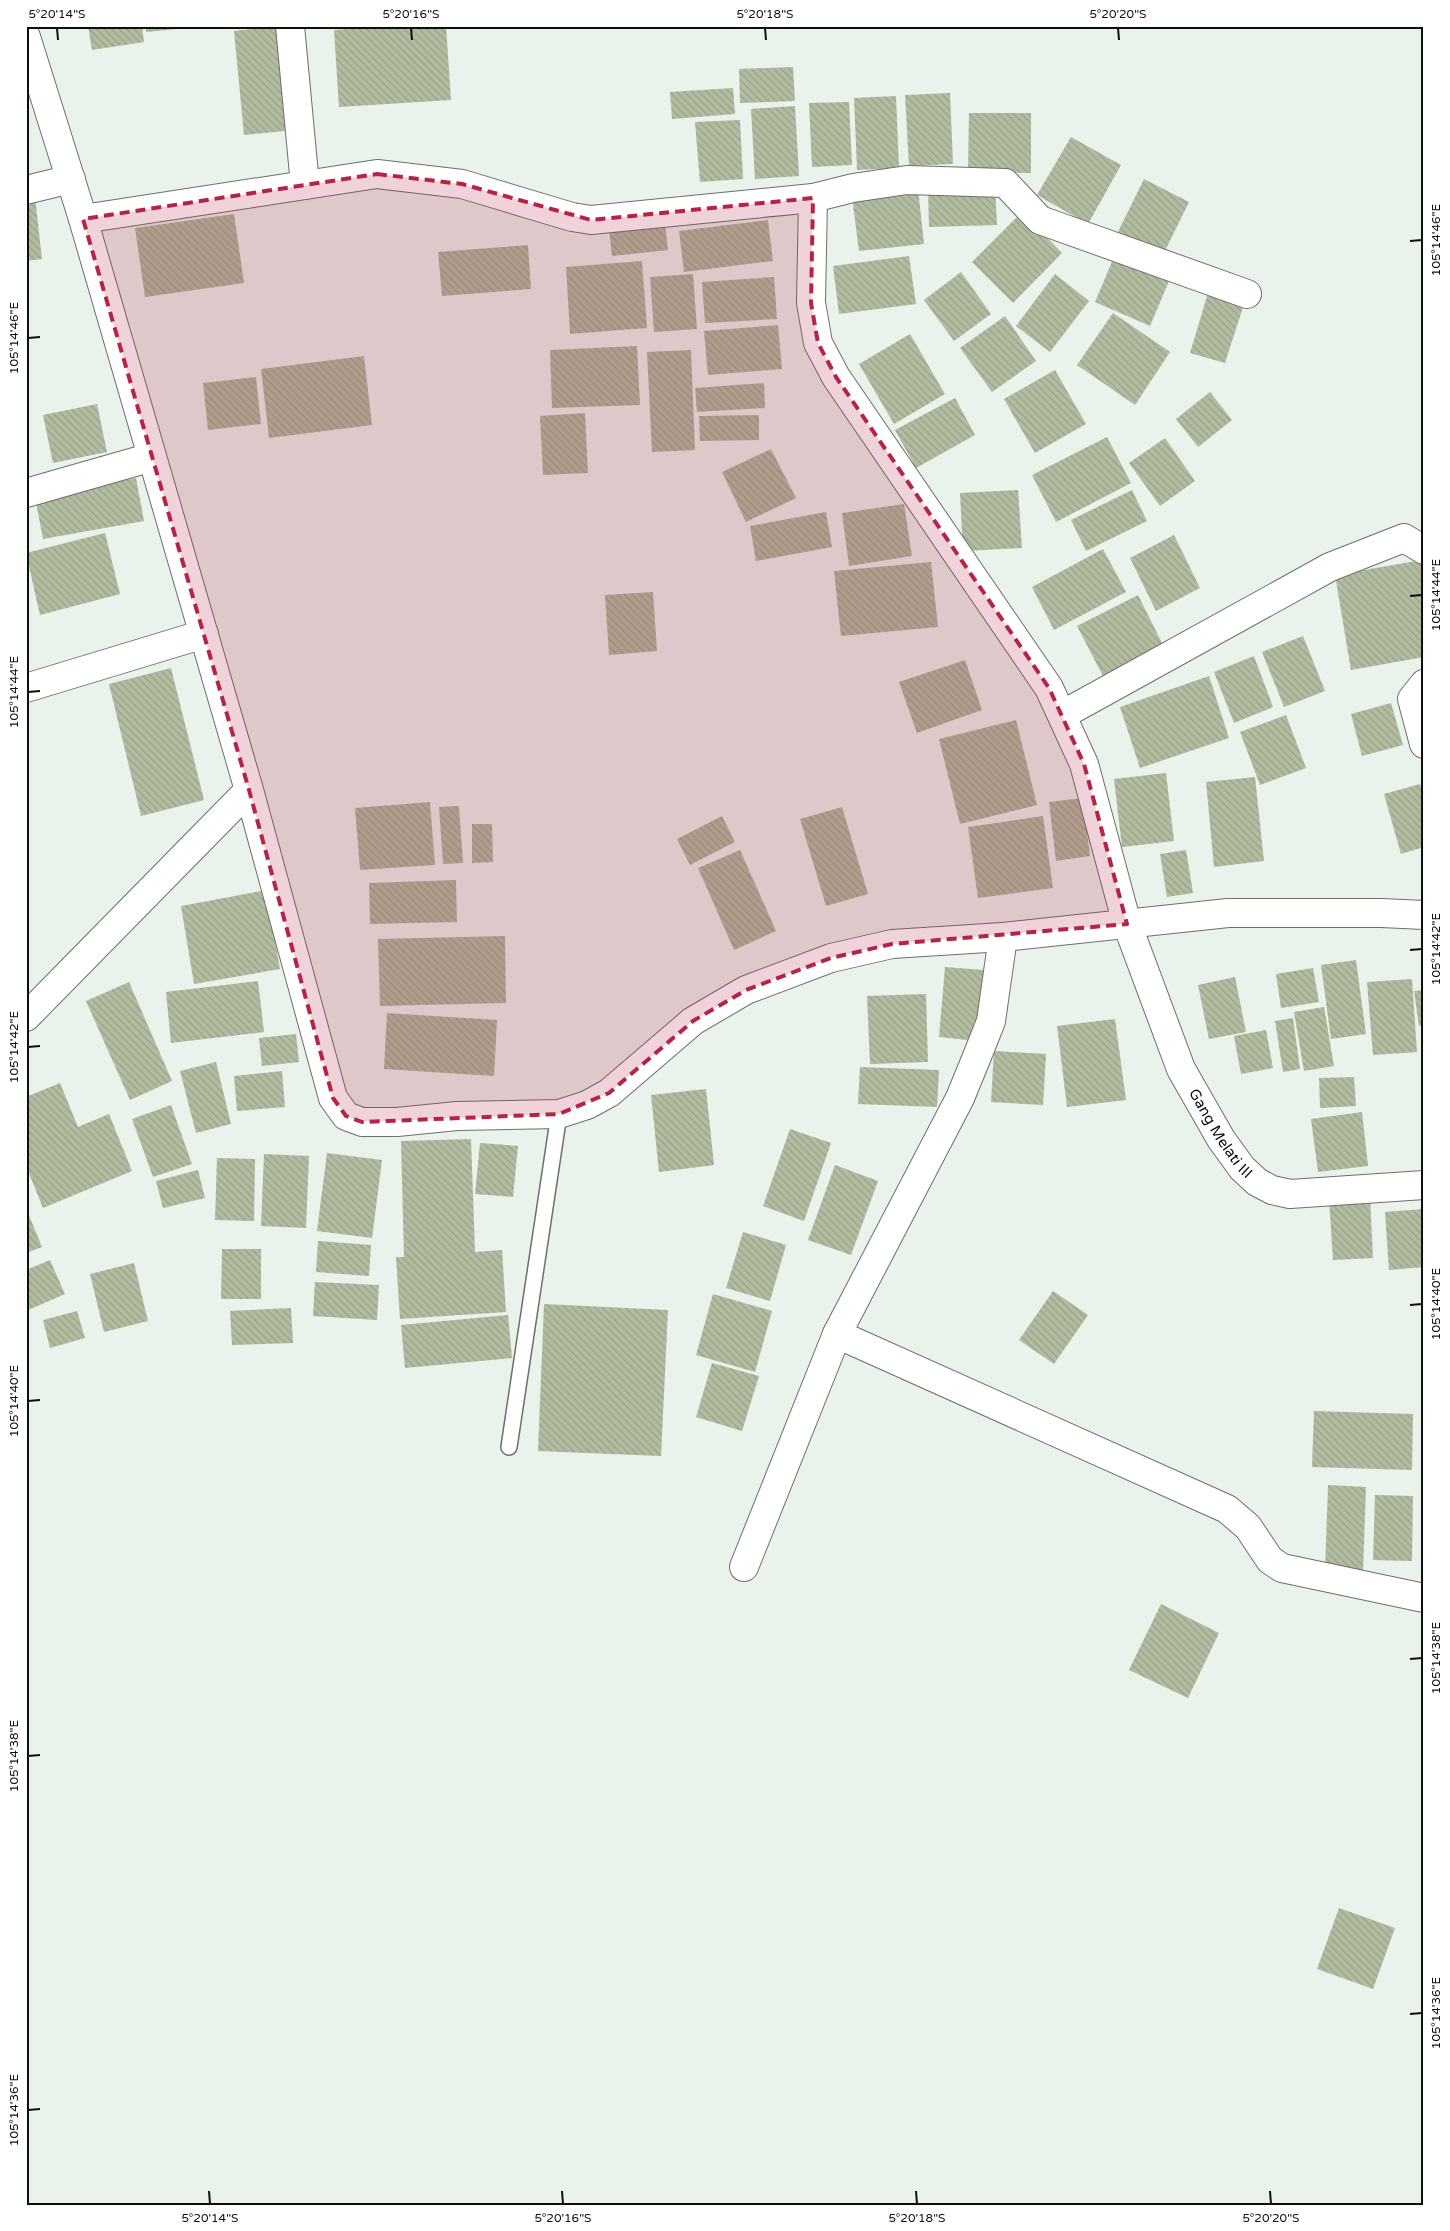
<svg xmlns="http://www.w3.org/2000/svg" width="1450" height="2231" font-family="'Varela Round',sans-serif">
<defs>
<pattern id="building-back-hatch" width="6" height="6" patternUnits="userSpaceOnUse" patternTransform="scale(1.25)"><rect width="6" height="6" fill="#b1bca0"/><path d="M-1 5l2 2M0 0l6 6M5-1l2 2" fill="none" stroke="#97a189"/></pattern>
</defs>
<rect width="100%" height="100%" fill="#e9f2eb"/>
<path fill="url(#building-back-hatch)" d="M 88,26 L 142,26 L 144,42 L 92,50 Z
M 146,26 L 187,26 L 187,28 L 146,32 Z
M 280,26 L 294,130 L 244,135 L 234,31 Z
M 388,26 L 446,26 L 451,100 L 339,107 L 334,30 Z
M 793,67 L 795,101 L 740,103 L 739,69 Z
M 733,88 L 735,114 L 672,119 L 670,92 Z
M 950,93 L 953,164 L 909,166 L 905,95 Z
M 896,96 L 899,168 L 857,170 L 854,98 Z
M 849,102 L 852,165 L 812,167 L 809,103 Z
M 795,106 L 799,176 L 755,179 L 751,109 Z
M 969,113 L 1031,113 L 1031,173 L 968,172 Z
M 740,120 L 743,179 L 700,182 L 695,122 Z
M 1071,137 L 1121,165 L 1088,224 L 1037,195 Z
M 1144,179 L 1189,202 L 1161,259 L 1116,236 Z
M 995,186 L 997,225 L 929,227 L 928,188 Z
M 918,189 L 924,244 L 859,251 L 852,197 Z
M 35,197 L 42,259 L 26,261 L 26,198 Z
M 1022,212 L 1062,253 L 1013,303 L 972,262 Z
M 234,214 L 244,283 L 145,297 L 135,228 Z
M 768,220 L 773,261 L 684,272 L 679,231 Z
M 665,223 L 668,250 L 612,256 L 609,229 Z
M 528,245 L 531,289 L 442,296 L 438,252 Z
M 1117,250 L 1172,274 L 1150,326 L 1095,302 Z
M 909,256 L 916,304 L 839,314 L 833,266 Z
M 642,261 L 647,328 L 570,334 L 566,267 Z
M 961,272 L 991,314 L 954,341 L 924,300 Z
M 693,274 L 697,329 L 654,332 L 650,277 Z
M 1055,274 L 1089,301 L 1050,352 L 1016,326 Z
M 774,277 L 777,319 L 705,323 L 702,282 Z
M 1208,293 L 1244,304 L 1225,363 L 1190,353 Z
M 1113,313 L 1170,352 L 1135,405 L 1077,365 Z
M 1005,316 L 1036,361 L 992,392 L 960,348 Z
M 778,325 L 782,369 L 708,375 L 704,331 Z
M 910,334 L 945,394 L 894,424 L 859,364 Z
M 637,346 L 640,405 L 552,408 L 550,350 Z
M 691,350 L 695,450 L 652,452 L 647,352 Z
M 364,356 L 372,425 L 269,438 L 261,369 Z
M 1055,370 L 1086,424 L 1035,453 L 1004,399 Z
M 256,377 L 261,424 L 208,430 L 203,383 Z
M 764,383 L 765,408 L 697,412 L 695,388 Z
M 1210,392 L 1232,420 L 1198,447 L 1176,419 Z
M 955,398 L 975,435 L 916,468 L 895,430 Z
M 97,404 L 107,452 L 53,463 L 43,415 Z
M 585,413 L 588,473 L 543,475 L 540,416 Z
M 759,415 L 759,440 L 700,441 L 699,416 Z
M 1107,437 L 1131,483 L 1056,522 L 1032,475 Z
M 1165,438 L 1195,481 L 1160,506 L 1129,463 Z
M 771,449 L 796,498 L 746,522 L 722,472 Z
M 136,478 L 144,521 L 43,539 L 35,497 Z
M 1018,490 L 1022,548 L 963,551 L 960,493 Z
M 1132,490 L 1147,521 L 1086,551 L 1071,520 Z
M 904,504 L 912,556 L 849,566 L 842,513 Z
M 826,512 L 832,547 L 756,561 L 750,526 Z
M 105,533 L 120,594 L 40,615 L 26,553 Z
M 1174,535 L 1200,588 L 1156,611 L 1130,558 Z
M 1103,549 L 1126,592 L 1054,630 L 1032,587 Z
M 1422,560 L 1424,571 L 1424,657 L 1351,670 L 1335,575 Z
M 931,562 L 938,627 L 841,636 L 834,571 Z
M 653,592 L 657,651 L 609,655 L 605,595 Z
M 1138,595 L 1164,647 L 1104,678 L 1077,626 Z
M 1303,636 L 1325,691 L 1284,707 L 1262,652 Z
M 1254,656 L 1273,707 L 1234,723 L 1214,672 Z
M 965,660 L 982,710 L 917,733 L 899,682 Z
M 171,668 L 204,800 L 141,816 L 109,684 Z
M 1209,676 L 1229,738 L 1140,768 L 1120,707 Z
M 1391,703 L 1403,745 L 1362,756 L 1351,714 Z
M 1286,715 L 1306,768 L 1260,785 L 1240,732 Z
M 1016,720 L 1037,805 L 960,824 L 939,739 Z
M 1166,773 L 1174,841 L 1122,847 L 1114,779 Z
M 1255,777 L 1264,861 L 1214,867 L 1206,782 Z
M 1420,784 L 1424,796 L 1424,847 L 1401,854 L 1384,794 Z
M 1083,798 L 1090,856 L 1056,861 L 1049,802 Z
M 430,802 L 435,865 L 360,870 L 355,808 Z
M 459,806 L 463,863 L 443,864 L 439,807 Z
M 842,807 L 868,894 L 826,906 L 800,819 Z
M 722,816 L 735,842 L 690,865 L 677,839 Z
M 1043,816 L 1053,888 L 978,898 L 968,827 Z
M 472,824 L 492,824 L 493,862 L 472,863 Z
M 740,850 L 776,931 L 734,950 L 698,868 Z
M 1186,850 L 1193,893 L 1167,897 L 1160,854 Z
M 456,880 L 457,922 L 370,924 L 369,883 Z
M 266,890 L 280,969 L 194,984 L 181,906 Z
M 505,936 L 506,1003 L 380,1006 L 378,939 Z
M 1356,960 L 1366,1034 L 1331,1039 L 1321,965 Z
M 945,967 L 984,970 L 977,1041 L 939,1037 Z
M 1313,968 L 1319,1002 L 1281,1008 L 1276,974 Z
M 1235,977 L 1246,1032 L 1209,1039 L 1198,985 Z
M 1412,979 L 1417,1052 L 1373,1055 L 1367,982 Z
M 258,981 L 264,1032 L 171,1043 L 166,992 Z
M 129,982 L 172,1081 L 130,1100 L 86,1001 Z
M 1424,990 L 1424,1025 L 1419,1026 L 1414,991 Z
M 926,994 L 928,1062 L 870,1064 L 867,996 Z
M 1324,1007 L 1334,1066 L 1304,1071 L 1294,1012 Z
M 387,1013 L 497,1020 L 494,1076 L 384,1069 Z
M 1293,1018 L 1300,1069 L 1283,1072 L 1275,1021 Z
M 1115,1019 L 1126,1100 L 1067,1107 L 1057,1026 Z
M 1266,1030 L 1273,1068 L 1241,1074 L 1234,1036 Z
M 296,1034 L 299,1062 L 262,1066 L 259,1038 Z
M 994,1051 L 1046,1054 L 1043,1105 L 991,1102 Z
M 216,1062 L 231,1124 L 196,1133 L 180,1071 Z
M 860,1067 L 939,1070 L 937,1107 L 858,1104 Z
M 282,1071 L 285,1107 L 237,1111 L 234,1076 Z
M 1354,1077 L 1356,1106 L 1320,1108 L 1319,1078 Z
M 60,1083 L 78,1127 L 109,1114 L 132,1171 L 43,1208 L 26,1166 L 26,1097 Z
M 706,1089 L 714,1165 L 659,1172 L 651,1095 Z
M 171,1105 L 192,1164 L 153,1177 L 132,1119 Z
M 1362,1112 L 1368,1166 L 1318,1172 L 1311,1119 Z
M 790,1129 L 831,1143 L 804,1221 L 763,1206 Z
M 471,1139 L 475,1252 L 502,1250 L 506,1312 L 400,1319 L 396,1257 L 404,1257 L 401,1141 Z
M 480,1143 L 518,1146 L 513,1197 L 475,1194 Z
M 327,1153 L 382,1160 L 372,1238 L 317,1231 Z
M 264,1154 L 309,1156 L 306,1228 L 261,1226 Z
M 217,1158 L 255,1159 L 254,1221 L 215,1220 Z
M 835,1165 L 878,1181 L 851,1255 L 808,1240 Z
M 198,1170 L 205,1198 L 163,1208 L 156,1181 Z
M 1370,1196 L 1373,1258 L 1333,1260 L 1329,1198 Z
M 26,1208 L 42,1247 L 26,1253 Z
M 1424,1209 L 1424,1267 L 1389,1270 L 1385,1212 Z
M 743,1232 L 786,1245 L 770,1301 L 726,1288 Z
M 318,1241 L 371,1245 L 369,1276 L 316,1272 Z
M 222,1249 L 261,1249 L 261,1299 L 221,1299 Z
M 50,1260 L 65,1294 L 26,1311 L 26,1270 Z
M 134,1263 L 148,1321 L 104,1332 L 90,1274 Z
M 315,1282 L 379,1285 L 377,1320 L 313,1316 Z
M 1053,1291 L 1088,1315 L 1054,1364 L 1019,1340 Z
M 713,1294 L 772,1311 L 755,1372 L 696,1355 Z
M 544,1304 L 668,1310 L 661,1456 L 538,1451 Z
M 291,1308 L 293,1343 L 232,1345 L 230,1311 Z
M 77,1311 L 85,1338 L 50,1348 L 43,1320 Z
M 508,1315 L 512,1358 L 405,1368 L 401,1325 Z
M 712,1363 L 759,1376 L 742,1431 L 696,1417 Z
M 1314,1411 L 1413,1414 L 1412,1470 L 1312,1467 Z
M 1328,1485 L 1366,1487 L 1363,1572 L 1325,1571 Z
M 1375,1495 L 1413,1496 L 1412,1561 L 1373,1560 Z
M 1161,1604 L 1219,1633 L 1188,1698 L 1129,1670 Z
M 1339,1908 L 1395,1928 L 1373,1989 L 1317,1969 Z"/>
<g fill="none" stroke-linecap="round" stroke-linejoin="round">
<g stroke="#68716a" stroke-width="18">
<path id="service" d="M 509,1447 L 559,1114"/>
</g>
<g stroke="#68716a" stroke-width="30">
<g id="minor">
<path d="M 290,26 L 305,185"/>
<path d="M 26,190 L 71,179"/>
<path d="M 813,198 L 853,188 L 907,180 L 1005,183 L 1040,220 L 1247,294"/>
<path id="s1" d="M 83,219 L 377,174 L 462,184 L 572,217 L 591,220 L 813,198 L 811,303 L 818,343 L 836,377 L 1049,688 L 1084,764 L 1127,924 L 1181,1069 L 1221,1139 L 1242,1168 L 1257,1182 L 1272,1190 L 1290,1194 L 1424,1185"/>
<path d="M 26,493 L 152,457"/>
<path d="M 1424,684 L 1412,699 L 1424,744"/>
<path d="M 26,688 L 204,634"/>
<path d="M 1062,715 L 1330,567 L 1404,538 L 1424,550"/>
<path d="M 837,1334 L 1227,1509 L 1248,1527 L 1270,1560 L 1282,1568 L 1424,1598"/>
<path d="M 744,1567 L 837,1334 L 960,1098 L 978,1054 L 991,1021 L 1003,937"/>
</g>
</g>
<g stroke="#68716a" stroke-width="30">
<path id="tertiary" d="M 26,37 L 83,219 L 249,790 L 333,1098 L 346,1116 L 362,1122 L 397,1122 L 457,1116 L 559,1114 L 587,1105 L 609,1093 L 693,1021 L 746,990 L 831,958 L 892,944 L 1003,937 L 1228,913 L 1382,913 L 1424,915
M 26,1017 L 249,790"/>
</g>
<use href="#service" stroke="#fff" stroke-width="15"/>
<use href="#minor" stroke="#fff" stroke-width="28"/>
<use href="#tertiary" stroke="#fff" stroke-width="28"/>
</g>
<path fill="#b52346" fill-opacity="0.2" stroke="#b52346" stroke-width="4" stroke-dasharray="10 6" stroke-linejoin="round" d="M 377,174 L 462,184 L 591,220 L 813,198 L 811,303 L 818,343 L 836,377 L 1049,688 L 1084,764 L 1127,924 L 892,944 L 831,958 L 746,990 L 693,1021 L 609,1093 L 559,1114 L 362,1122 L 346,1116 L 333,1098 L 249,790 L 83,219 Z"/>
<path fill="none" stroke="#0d100d" stroke-width="2" d="M 57,28 L 58,40M 411,28 L 412,40M 765,28 L 766,40M 1118,28 L 1119,40M 1410,241 L 1422,240M 28,338 L 40,337M 1410,596 L 1422,595M 28,692 L 40,691M 1410,950 L 1422,949M 28,1047 L 40,1046M 1410,1305 L 1422,1304M 28,1401 L 40,1400M 1410,1659 L 1422,1658M 28,1756 L 40,1755M 1410,2014 L 1422,2013M 28,2110 L 40,2109M 209,2191 L 210,2204M 562,2191 L 563,2204M 916,2191 L 917,2204M 1270,2191 L 1271,2204"/>
<g text-anchor="middle" dominant-baseline="central" stroke-width="4" stroke-linejoin="round" paint-order="stroke">
<g font-size="15" fill="#0d100d" stroke="#fff">
<text stroke="none"><textPath href="#s1" startOffset="1781">Gang Melati III</textPath></text>
</g>
</g>
<rect width="1450" height="2231" fill="none" stroke="#ffffff" stroke-width="55"/>
<rect x="28" y="28" width="1394" height="2176" fill="none" stroke="#0d100d" stroke-width="2"/>
<g font-size="12" text-anchor="middle" fill="#0d100d">
<text x="57" y="18">5°20'14"S</text>
<text x="411" y="18">5°20'16"S</text>
<text x="765" y="18">5°20'18"S</text>
<text x="1118" y="18">5°20'20"S</text>
<text transform="translate(1436 240) rotate(-90)" y="4">105°14'46"E</text>
<text transform="translate(14 338) rotate(-90)" y="4">105°14'46"E</text>
<text transform="translate(1436 595) rotate(-90)" y="4">105°14'44"E</text>
<text transform="translate(14 692) rotate(-90)" y="4">105°14'44"E</text>
<text transform="translate(1436 949) rotate(-90)" y="4">105°14'42"E</text>
<text transform="translate(14 1047) rotate(-90)" y="4">105°14'42"E</text>
<text transform="translate(1436 1304) rotate(-90)" y="4">105°14'40"E</text>
<text transform="translate(14 1401) rotate(-90)" y="4">105°14'40"E</text>
<text transform="translate(1436 1658) rotate(-90)" y="4">105°14'38"E</text>
<text transform="translate(14 1756) rotate(-90)" y="4">105°14'38"E</text>
<text transform="translate(1436 2013) rotate(-90)" y="4">105°14'36"E</text>
<text transform="translate(14 2110) rotate(-90)" y="4">105°14'36"E</text>
<text x="210" y="2222">5°20'14"S</text>
<text x="563" y="2222">5°20'16"S</text>
<text x="917" y="2222">5°20'18"S</text>
<text x="1271" y="2222">5°20'20"S</text>
</g>
</svg>
